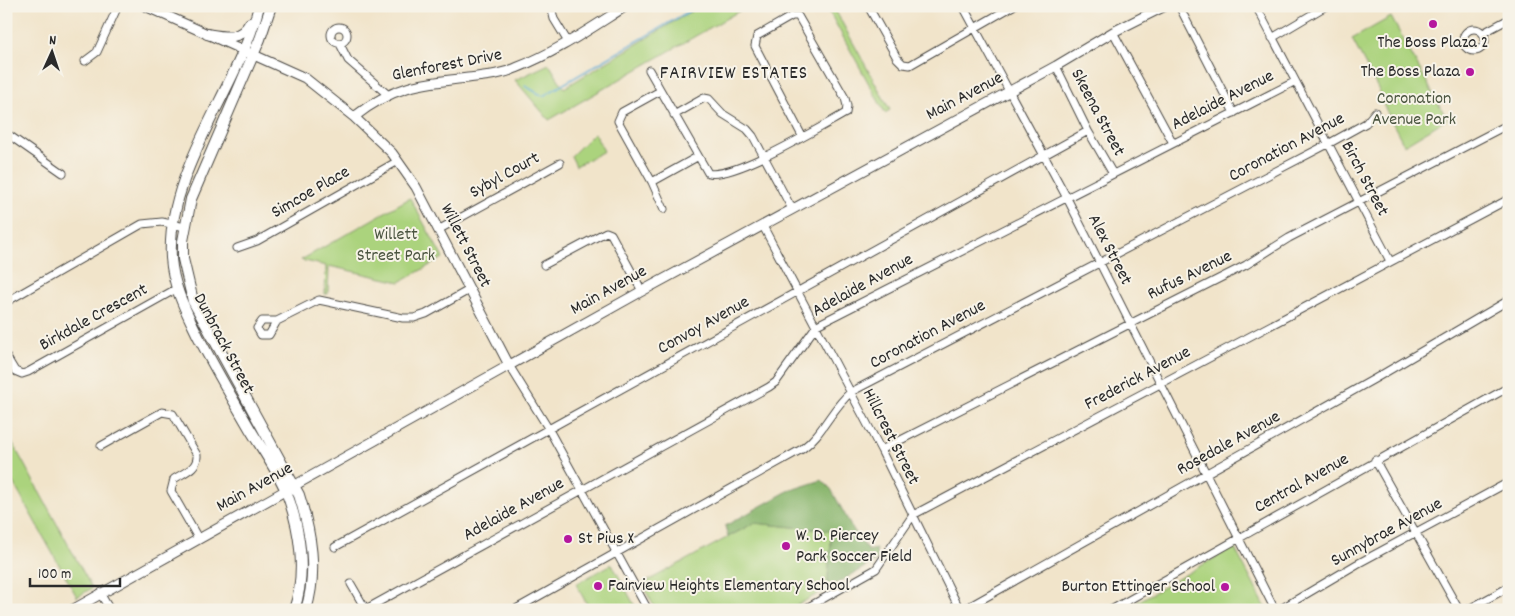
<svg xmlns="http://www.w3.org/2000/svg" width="1515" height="616" font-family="Dekko,sans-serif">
<rect width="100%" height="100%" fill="#f7f3e8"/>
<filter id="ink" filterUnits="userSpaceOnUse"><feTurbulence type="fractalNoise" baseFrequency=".02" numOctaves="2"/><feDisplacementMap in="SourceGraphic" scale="10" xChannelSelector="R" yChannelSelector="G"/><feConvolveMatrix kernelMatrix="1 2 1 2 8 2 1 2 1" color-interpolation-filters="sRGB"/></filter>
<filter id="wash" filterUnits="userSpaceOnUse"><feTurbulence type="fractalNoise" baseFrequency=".0096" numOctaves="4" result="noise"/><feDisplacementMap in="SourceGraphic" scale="20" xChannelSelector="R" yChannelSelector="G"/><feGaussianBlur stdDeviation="1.12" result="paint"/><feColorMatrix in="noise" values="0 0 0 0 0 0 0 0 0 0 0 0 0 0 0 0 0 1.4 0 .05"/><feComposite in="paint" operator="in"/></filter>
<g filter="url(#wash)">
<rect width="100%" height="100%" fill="#f1e4ca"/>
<path fill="#abd37d" stroke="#6b7f54" d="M 700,6 L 748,6 L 549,120 L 515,80 L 549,64 L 564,88 Z
M 826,6 L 833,6 L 890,110 L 885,113 Z
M 1391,17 L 1447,119 L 1404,145 L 1383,104 L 1385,102 L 1352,39 Z
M 594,133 L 604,151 L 576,166 L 571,156 Z
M 410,198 L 443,258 L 400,282 L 329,266 L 328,294 L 325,294 L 326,266 L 301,260 Z
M 6,431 L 92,588 L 77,597 L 6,470 Z
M 754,523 L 832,531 L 827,589 L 788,610 L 656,610 L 642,584 Z
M 1234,547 L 1267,610 L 1123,610 Z
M 612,564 L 637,610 L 590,610 L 576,584 Z"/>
<path fill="#88b56c" stroke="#5a704c" d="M 822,480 L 831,489 L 851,526 L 868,551 L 876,549 L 877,560 L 827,589 L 832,531 L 754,523 L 728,537 L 725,526 L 788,491 Z"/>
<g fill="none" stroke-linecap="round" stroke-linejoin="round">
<path stroke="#57a9d2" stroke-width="2" d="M 525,86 L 543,96 L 698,6"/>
</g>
</g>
<g filter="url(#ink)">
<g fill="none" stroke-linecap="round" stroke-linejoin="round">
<g stroke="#494743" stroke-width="9">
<path id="minor" d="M 551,6 L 554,19 L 568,42
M 868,6 L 897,58 L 903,64 L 910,65 L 1013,6
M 963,6 L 1067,198 L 1275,610
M 1179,6 L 1234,113
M 1256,6 L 1390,261
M331 35a8 8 0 1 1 16 0a8 8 0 1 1-16 0Z
M1463 40a11 11 0 1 1 22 0a11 11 0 1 1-22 0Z
M 1113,32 L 1173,143
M 1483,33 L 1509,19
M 1272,38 L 1326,6
M 340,44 L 348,60 L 387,94
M 85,61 L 97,52 L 118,6
M 1056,66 L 1088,131 L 1113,174
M 649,70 L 708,173 C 733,180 820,127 846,113 L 847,106 L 845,98 L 798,16 L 792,16 L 757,36 L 755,46 L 802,136
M 660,91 L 622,112 L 618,121 L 652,182 L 664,209
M 674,115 L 704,98 L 709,99 L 723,114 L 747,129 L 753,136 L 792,209
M 6,133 L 63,173
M 652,182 L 697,157
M 763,226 L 881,450 L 960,610
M 438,230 L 560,163
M 237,248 L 257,241 L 398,161
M 544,265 L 606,232 L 611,234 L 642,291
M 6,302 L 142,224 L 162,222 L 185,227
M 277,321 L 269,335 L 261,335 L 257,328 L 262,321 L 277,321 L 319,300 L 403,318 L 414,318 L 426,314 L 469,290
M 6,356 L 15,371 L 22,374 L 28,372 L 176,289
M 509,365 L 548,428 L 648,610
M 101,446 L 162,412 L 173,414 L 197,455 C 198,468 185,472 174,479 L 171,491 L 198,538
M 881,450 L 1246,265 L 1289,238 L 1509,124
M 1375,460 L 1459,610
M 335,547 L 1088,131
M 351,584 L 366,610
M 100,593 L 110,610
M 366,609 L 769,387 L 776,382 L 817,325 L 1294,82
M 514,610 L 802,449 C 823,434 831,409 851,392 L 1328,144 L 1366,123 L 1375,112
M 803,610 L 876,569 L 913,515 L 1509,199
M 963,610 L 1376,378 L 1509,300
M 1111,610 L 1509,387
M 1279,610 L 1357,564 L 1509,482
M 1467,610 L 1509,587"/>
</g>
<g stroke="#494743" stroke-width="11">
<path id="tertiary" d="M 145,6 L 305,78 L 354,117 L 392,153 L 416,187 L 509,365
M 354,117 C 393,86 420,83 468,78 C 484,76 501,75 516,68 C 555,53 591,28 626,6
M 72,610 L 642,291 L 1056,66 L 1113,32 L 1165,6"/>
</g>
<g stroke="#494743" stroke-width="12">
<path id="secondary" d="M 259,6 C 238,90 166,169 171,258 C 173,287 186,311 198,336 C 214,367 232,398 250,429 C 262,449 277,470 286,491 C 300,528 307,572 294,610
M 271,6 L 260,39 L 191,199 L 183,241 L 183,259 L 193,301 L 299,495 C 311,533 318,571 306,610
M 207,34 C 225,37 240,41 250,23"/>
</g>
<use href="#minor" stroke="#fff" stroke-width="7"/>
<use href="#tertiary" stroke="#fff" stroke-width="9"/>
<use href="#secondary" stroke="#fff" stroke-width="10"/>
</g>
</g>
<g fill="#b5179e" stroke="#f7f3e8" stroke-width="2">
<circle cx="1433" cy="24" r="5"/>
<circle cx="1470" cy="72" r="5"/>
<circle cx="568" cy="539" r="5"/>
<circle cx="786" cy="546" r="5"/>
<circle cx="598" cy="586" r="5"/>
<circle cx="1225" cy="587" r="5"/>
</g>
<g text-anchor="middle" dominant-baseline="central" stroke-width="4" stroke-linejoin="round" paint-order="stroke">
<g font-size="18" fill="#2b2b2b" stroke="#f7f3e8" text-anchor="start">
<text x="1433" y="43" text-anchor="middle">The Boss Plaza 2</text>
<text x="1460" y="72" text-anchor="end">The Boss Plaza</text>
<text x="796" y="536">W. D. Piercey<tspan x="796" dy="21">Park Soccer Field</tspan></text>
<text x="578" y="539">St Pius X</text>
<text x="608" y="586">Fairview Heights Elementary School</text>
<text x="1215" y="587" text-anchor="end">Burton Ettinger School</text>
</g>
<g font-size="18" fill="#2b2b2b" stroke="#f7f3e8">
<text transform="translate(447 66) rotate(-11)">Glenforest Drive</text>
<text transform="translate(965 97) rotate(-28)">Main Avenue</text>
<text transform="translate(1223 101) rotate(-27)">Adelaide Avenue</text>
<text transform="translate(1097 113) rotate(62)">Skeena Street</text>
<text transform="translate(1287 148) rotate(-28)">Coronation Avenue</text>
<text transform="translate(505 176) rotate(-29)">Sybyl Court</text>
<text transform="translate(1364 179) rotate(62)">Birch Street</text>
<text transform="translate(311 193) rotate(-30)">Simcoe Place</text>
<text transform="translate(465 246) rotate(63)">Willett Street</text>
<text transform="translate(1109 250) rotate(63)">Alex Street</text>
<text transform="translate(1190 276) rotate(-26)">Rufus Avenue</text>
<text transform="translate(863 286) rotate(-29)">Adelaide Avenue</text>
<text transform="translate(609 291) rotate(-29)">Main Avenue</text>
<text transform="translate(94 318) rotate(-29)">Birkdale Crescent</text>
<text transform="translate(704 326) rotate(-29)">Convoy Avenue</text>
<text transform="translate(928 335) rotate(-28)">Coronation Avenue</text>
<text transform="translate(223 344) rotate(62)">Dunbrack Street</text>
<text transform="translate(1138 379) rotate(-28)">Frederick Avenue</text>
<text transform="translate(890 437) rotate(63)">Hillcrest Street</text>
<text transform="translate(1229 444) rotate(-29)">Rosedale Avenue</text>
<text transform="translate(1302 484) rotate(-29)">Central Avenue</text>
<text transform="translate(255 488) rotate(-29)">Main Avenue</text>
<text transform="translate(514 510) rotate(-29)">Adelaide Avenue</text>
<text transform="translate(1387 533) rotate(-29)">Sunnybrae Avenue</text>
</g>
<g font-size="18" fill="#4b5540" stroke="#f7f3e8">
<text x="1414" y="99">Coronation<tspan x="1414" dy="21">Avenue Park</tspan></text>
<text x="396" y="235">Willett<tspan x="396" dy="21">Street Park</tspan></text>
</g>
<g font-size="19" letter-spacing="1" fill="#2b2b2b" stroke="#f7f3e8">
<text x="734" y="74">FAIRVIEW ESTATES</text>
</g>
</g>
<rect width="1515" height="616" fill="none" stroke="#f7f3e8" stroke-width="25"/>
<g transform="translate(52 52) rotate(3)" stroke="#f7f3e8" stroke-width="4" paint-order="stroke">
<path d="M0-4L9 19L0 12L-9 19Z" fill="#2b2b2b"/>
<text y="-8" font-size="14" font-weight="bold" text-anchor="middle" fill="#2b2b2b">N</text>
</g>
<path d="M30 578v8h90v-8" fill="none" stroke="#2b2b2b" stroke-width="2.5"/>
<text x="38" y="578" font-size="15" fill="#2b2b2b" stroke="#f7f3e8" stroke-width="4" paint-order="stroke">100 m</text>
</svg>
